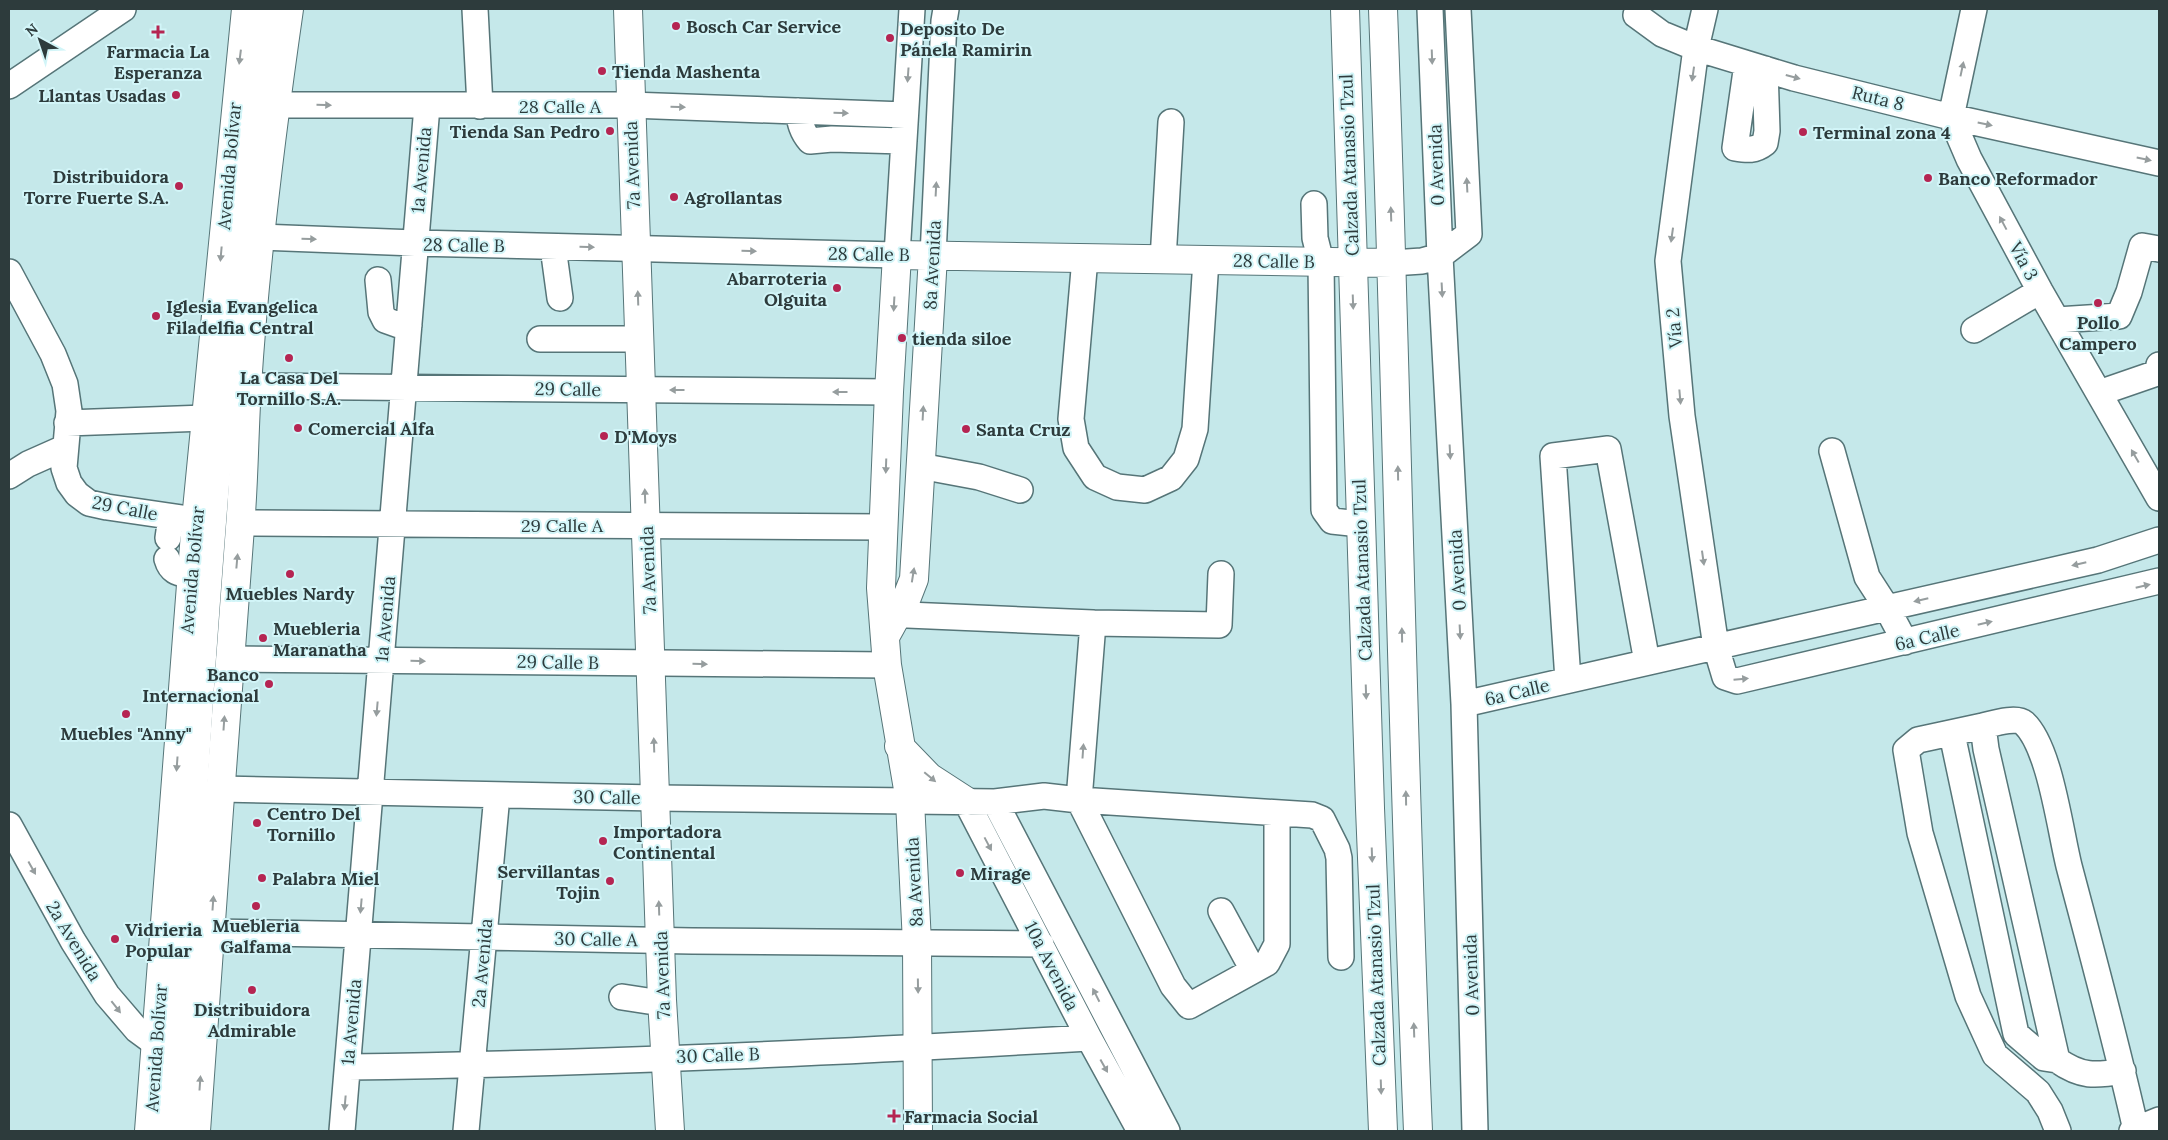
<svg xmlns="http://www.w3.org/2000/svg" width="2168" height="1140" font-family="Lora,serif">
<rect width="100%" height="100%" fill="#c5e8ea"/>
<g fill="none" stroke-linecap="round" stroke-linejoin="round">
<g stroke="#567578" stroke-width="28">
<path id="minor" d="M 475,9 L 480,106
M 1430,9 L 1440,256 L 1464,704 L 1475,1131
M 1705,9 L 1696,48 L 1668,261 L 1682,416 L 1716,647 L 1725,677 L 1737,681 L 2159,581
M 1974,9 L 1951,117 L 1969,159 L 2040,291 L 2159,498
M 1636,15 L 1662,34 L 1696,48 L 1794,78 L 1951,117 L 2159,163
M 1747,64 L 1735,148 C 1747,150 1755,151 1765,143 L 1767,131 L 1765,69
M 9,86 L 123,9
M 275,105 L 630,105 L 905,115
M 798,111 C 800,123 802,132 810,141 L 832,139 L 904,141
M 1314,204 L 1315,238 L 1321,262 L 1324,510 L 1332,521 L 1360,524
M 260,237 L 415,243 L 897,255 L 912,9
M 553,247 L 560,298
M 933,256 L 944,21 L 946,9
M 1085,258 L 1071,419 L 1076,448 L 1095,477 L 1117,487 L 1145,490 L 1171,478 L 1186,459 L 1195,429 L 1206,260
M 1163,260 L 1171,122
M 1392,263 L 1422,261 L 1440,256 L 1469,234 L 1458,9
M 9,272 L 53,354 L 65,384 L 69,411 L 64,468 L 69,483 L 77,494 L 89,503 L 107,507 L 196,520
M 378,280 L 381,312 L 385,320 L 399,325 L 409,325
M 2057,320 L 2119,316 L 2129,292 L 2142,246 L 2159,249
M 1974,330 L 2040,291
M 540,339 L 639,339
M 247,386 L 889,392
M 2099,393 L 2157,373 L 2159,365
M 67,423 L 205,418
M 1832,451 L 1867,577 L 1887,608 L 1905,642
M 920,466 L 979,477 L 1020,490
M 9,476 L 28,464 L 64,448
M 241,523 L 883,527
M 168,538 L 171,517
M 167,559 C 171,573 179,573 192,576
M 884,614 L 1093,623 L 1219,625 L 1221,574
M 1093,623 L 1079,800 L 1312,815 L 1322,819 L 1337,849 L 1339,858 L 1341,957
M 229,659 L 887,665
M 1568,680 L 1553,456 L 1608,449 L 1647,662
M 1464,704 L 2098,560 L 2159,540
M 1983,726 L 1918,740 L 1906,750 L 1920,833 L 1968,996 L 1995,1055 L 2038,1092 L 2050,1111 L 2058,1131
M 1952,734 L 2016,1034 L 2044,1058 L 2057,1060
M 220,789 L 656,798 L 995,802 L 1044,796 L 1079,800 L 1173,986 L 1189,1006 L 1267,963 L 1277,944 L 1277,813
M 966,801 L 1089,1038 L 1140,1131
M 995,802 L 1167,1131
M 9,825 L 73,941 L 107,995 L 137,1030 L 156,1044
M 1221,911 L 1253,970
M 211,932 L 692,941 L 1041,944
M 622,997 L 648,1001 L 662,1000
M 348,1067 C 595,1064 842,1052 1089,1038
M 2123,1071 C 2095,1076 2081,1077 2057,1060 L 1986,749 L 1983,726 C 1992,724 2016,716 2024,723 C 2050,747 2060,830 2069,866 C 2092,953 2116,1041 2136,1130
M 174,1131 C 189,886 202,641 224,397 C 235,267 252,138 269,9
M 342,1131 L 427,106
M 466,1131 L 497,795
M 2132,1131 L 2159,1120"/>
</g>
<g stroke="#567578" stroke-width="30">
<path id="major" d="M 628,9 L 662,1000 L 670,1131
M 1345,9 L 1370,808 L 1383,1131
M 1383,9 C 1397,383 1402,757 1418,1131
M 886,635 L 907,597 L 914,579 L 933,256
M 899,746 L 929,777 L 966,801
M 149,1131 L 196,520 L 246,9
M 196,1131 C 211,930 224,728 240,527 C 244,480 244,433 247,386 C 255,260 271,134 289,9
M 918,1131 L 917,943 L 910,801 L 887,665 L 881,588 L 889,392 L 897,255 L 1392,263"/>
</g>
<use href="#minor" stroke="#fff" stroke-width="25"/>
<use href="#major" stroke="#fff" stroke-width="28"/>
</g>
<defs><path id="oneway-solid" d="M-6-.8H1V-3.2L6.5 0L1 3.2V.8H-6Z" transform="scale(1.25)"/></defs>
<g fill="#969d9e">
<use href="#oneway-solid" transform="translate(240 57) rotate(97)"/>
<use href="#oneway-solid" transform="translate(1432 57) rotate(88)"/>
<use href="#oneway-solid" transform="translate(1962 69) rotate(-78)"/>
<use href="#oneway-solid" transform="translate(1693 74) rotate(98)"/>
<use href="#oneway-solid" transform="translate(908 75) rotate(94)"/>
<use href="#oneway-solid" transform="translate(1793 77) rotate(15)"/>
<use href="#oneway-solid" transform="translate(324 105) rotate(1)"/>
<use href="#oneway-solid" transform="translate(678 107) rotate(2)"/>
<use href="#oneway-solid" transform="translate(841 113) rotate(2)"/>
<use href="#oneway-solid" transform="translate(1985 124) rotate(12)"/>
<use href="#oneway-solid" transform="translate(2144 159) rotate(12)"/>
<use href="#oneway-solid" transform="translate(1467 185) rotate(-93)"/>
<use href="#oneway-solid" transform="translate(936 189) rotate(-87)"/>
<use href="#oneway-solid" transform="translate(1391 214) rotate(-92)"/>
<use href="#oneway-solid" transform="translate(2003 223) rotate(-118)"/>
<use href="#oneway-solid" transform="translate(1672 235) rotate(98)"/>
<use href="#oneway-solid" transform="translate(309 239) rotate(2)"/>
<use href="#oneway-solid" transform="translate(587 247) rotate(1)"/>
<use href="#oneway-solid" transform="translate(749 251) rotate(1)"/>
<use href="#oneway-solid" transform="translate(221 254) rotate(95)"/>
<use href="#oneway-solid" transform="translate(1442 290) rotate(87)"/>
<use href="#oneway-solid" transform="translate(638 298) rotate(-92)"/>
<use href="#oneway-solid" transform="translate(1353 302) rotate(88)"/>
<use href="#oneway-solid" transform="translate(894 304) rotate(93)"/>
<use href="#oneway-solid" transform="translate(677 390) rotate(-180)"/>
<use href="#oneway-solid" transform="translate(840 392) rotate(-180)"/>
<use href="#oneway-solid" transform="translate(1680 397) rotate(85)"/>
<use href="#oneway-solid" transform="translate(923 413) rotate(-87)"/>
<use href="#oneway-solid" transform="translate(1450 452) rotate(87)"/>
<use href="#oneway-solid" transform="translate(2135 456) rotate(-120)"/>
<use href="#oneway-solid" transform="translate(886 466) rotate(92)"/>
<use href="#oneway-solid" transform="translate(1398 473) rotate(-91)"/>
<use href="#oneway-solid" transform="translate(645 496) rotate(-92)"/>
<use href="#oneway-solid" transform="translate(1703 558) rotate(82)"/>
<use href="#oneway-solid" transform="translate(237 561) rotate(-85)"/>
<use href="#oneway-solid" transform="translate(2079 564) rotate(167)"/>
<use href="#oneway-solid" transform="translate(913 575) rotate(-81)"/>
<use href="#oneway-solid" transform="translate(2143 586) rotate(-13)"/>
<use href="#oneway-solid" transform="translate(1921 600) rotate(167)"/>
<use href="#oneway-solid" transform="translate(1985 623) rotate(-13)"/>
<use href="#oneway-solid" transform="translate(1460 632) rotate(87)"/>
<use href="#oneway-solid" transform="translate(1402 635) rotate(-91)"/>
<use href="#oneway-solid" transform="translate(418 661) rotate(1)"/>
<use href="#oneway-solid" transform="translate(700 664) rotate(1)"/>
<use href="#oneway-solid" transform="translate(1741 679) rotate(-5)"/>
<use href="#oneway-solid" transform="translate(1366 692) rotate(88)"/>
<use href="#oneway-solid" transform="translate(377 709) rotate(95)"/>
<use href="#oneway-solid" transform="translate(224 723) rotate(-86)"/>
<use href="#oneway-solid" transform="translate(654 745) rotate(-92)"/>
<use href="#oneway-solid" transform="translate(1083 751) rotate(-86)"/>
<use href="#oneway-solid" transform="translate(177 764) rotate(94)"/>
<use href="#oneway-solid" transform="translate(930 777) rotate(40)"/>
<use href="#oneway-solid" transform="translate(1406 798) rotate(-91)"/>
<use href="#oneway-solid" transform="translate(988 844) rotate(62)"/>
<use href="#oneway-solid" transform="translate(1372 855) rotate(88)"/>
<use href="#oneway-solid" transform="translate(32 868) rotate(61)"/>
<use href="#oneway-solid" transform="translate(213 903) rotate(-86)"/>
<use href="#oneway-solid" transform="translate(361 906) rotate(95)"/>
<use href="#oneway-solid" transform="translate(659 908) rotate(-92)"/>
<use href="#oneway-solid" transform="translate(918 986) rotate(89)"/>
<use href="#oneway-solid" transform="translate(1096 995) rotate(-117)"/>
<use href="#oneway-solid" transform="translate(116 1007) rotate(52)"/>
<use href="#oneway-solid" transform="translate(1414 1030) rotate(-92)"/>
<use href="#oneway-solid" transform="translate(1104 1066) rotate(61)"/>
<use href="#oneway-solid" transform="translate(200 1083) rotate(-86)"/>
<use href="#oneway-solid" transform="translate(1381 1087) rotate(88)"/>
<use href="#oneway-solid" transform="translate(345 1103) rotate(95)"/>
</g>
<g fill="#b52552" stroke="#d2f5f8" stroke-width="2">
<circle cx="676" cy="26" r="5"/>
<path d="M155.5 24.5h5v5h5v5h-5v5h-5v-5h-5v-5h5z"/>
<circle cx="890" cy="38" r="5"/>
<circle cx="602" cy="71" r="5"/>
<circle cx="176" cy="95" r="5"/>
<circle cx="610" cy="131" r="5"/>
<circle cx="1803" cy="132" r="5"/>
<circle cx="1928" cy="178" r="5"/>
<circle cx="179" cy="186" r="5"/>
<circle cx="674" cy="197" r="5"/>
<circle cx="837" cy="288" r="5"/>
<circle cx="2098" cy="303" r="5"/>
<circle cx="156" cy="316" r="5"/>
<circle cx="902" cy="338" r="5"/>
<circle cx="289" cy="358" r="5"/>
<circle cx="298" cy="428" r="5"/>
<circle cx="966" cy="429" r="5"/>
<circle cx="604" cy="436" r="5"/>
<circle cx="290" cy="574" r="5"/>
<circle cx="263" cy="638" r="5"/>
<circle cx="269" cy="684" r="5"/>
<circle cx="126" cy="714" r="5"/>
<circle cx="257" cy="823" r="5"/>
<circle cx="603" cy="841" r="5"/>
<circle cx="960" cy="873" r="5"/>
<circle cx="262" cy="878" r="5"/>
<circle cx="610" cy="881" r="5"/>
<circle cx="256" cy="906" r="5"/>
<circle cx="115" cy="939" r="5"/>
<circle cx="252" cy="990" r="5"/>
<path d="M891.5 1108.5h5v5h5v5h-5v5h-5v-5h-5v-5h5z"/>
</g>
<g text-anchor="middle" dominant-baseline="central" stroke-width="4" stroke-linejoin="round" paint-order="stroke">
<g font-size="18" font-weight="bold" fill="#2d3b3c" stroke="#d2f5f8" text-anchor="start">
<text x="686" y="26">Bosch Car Service</text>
<text x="900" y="28">Deposito De<tspan x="900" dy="21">Pánela Ramirin</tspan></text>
<text x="158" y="51" text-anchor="middle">Farmacia La<tspan x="158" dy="21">Esperanza</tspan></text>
<text x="612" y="71">Tienda Mashenta</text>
<text x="166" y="95" text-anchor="end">Llantas Usadas</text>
<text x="600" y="131" text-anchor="end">Tienda San Pedro</text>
<text x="1813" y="132">Terminal zona 4</text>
<text x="169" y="176" text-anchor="end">Distribuidora<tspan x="169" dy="21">Torre Fuerte S.A.</tspan></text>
<text x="1938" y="178">Banco Reformador</text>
<text x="684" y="197">Agrollantas</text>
<text x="827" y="278" text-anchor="end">Abarroteria<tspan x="827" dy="21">Olguita</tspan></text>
<text x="166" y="306">Iglesia Evangelica<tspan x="166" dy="21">Filadelfia Central</tspan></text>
<text x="2098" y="322" text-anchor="middle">Pollo<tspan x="2098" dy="21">Campero</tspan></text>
<text x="912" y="338">tienda siloe</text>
<text x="289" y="377" text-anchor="middle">La Casa Del<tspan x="289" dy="21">Tornillo S.A.</tspan></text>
<text x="308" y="428">Comercial Alfa</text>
<text x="976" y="429">Santa Cruz</text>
<text x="614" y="436">D'Moys</text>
<text x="290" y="593" text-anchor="middle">Muebles Nardy</text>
<text x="273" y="628">Muebleria<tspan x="273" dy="21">Maranatha</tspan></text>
<text x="259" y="674" text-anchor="end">Banco<tspan x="259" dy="21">Internacional</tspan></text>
<text x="126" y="733" text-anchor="middle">Muebles "Anny"</text>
<text x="267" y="813">Centro Del<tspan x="267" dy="21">Tornillo</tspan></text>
<text x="613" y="831">Importadora<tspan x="613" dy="21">Continental</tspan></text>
<text x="600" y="871" text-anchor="end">Servillantas<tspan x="600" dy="21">Tojin</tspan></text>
<text x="970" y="873">Mirage</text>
<text x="272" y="878">Palabra Miel</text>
<text x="256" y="925" text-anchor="middle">Muebleria<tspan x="256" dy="21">Galfama</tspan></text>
<text x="125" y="929">Vidrieria<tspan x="125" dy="21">Popular</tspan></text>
<text x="252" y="1009" text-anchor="middle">Distribuidora<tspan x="252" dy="21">Admirable</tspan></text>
<text x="904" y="1116">Farmacia Social</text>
</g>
<g font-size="18" fill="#2d3b3c" stroke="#d2f5f8">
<text transform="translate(1878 98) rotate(14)">Ruta 8</text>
<text x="560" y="106">28 Calle A</text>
<text transform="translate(632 165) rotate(-92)">7a Avenida</text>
<text transform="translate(1349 165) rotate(-92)">Calzada Atanasio Tzul</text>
<text transform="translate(1436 165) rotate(-92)">0 Avenida</text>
<text transform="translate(229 166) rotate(-85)">Avenida Bolívar</text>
<text transform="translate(421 170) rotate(-85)">1a Avenida</text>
<text transform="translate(464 245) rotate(1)">28 Calle B</text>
<text transform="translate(869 254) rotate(1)">28 Calle B</text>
<text transform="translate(1274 261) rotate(1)">28 Calle B</text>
<text transform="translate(2024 261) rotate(62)">Vía 3</text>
<text transform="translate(932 265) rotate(-87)">8a Avenida</text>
<text transform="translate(1674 328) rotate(-95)">Vía 2</text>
<text transform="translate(568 389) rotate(1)">29 Calle</text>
<text transform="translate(125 508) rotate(11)">29 Calle</text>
<text x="562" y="525">29 Calle A</text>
<text transform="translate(192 570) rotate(-85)">Avenida Bolívar</text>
<text transform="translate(648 570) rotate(-92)">7a Avenida</text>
<text transform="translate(1362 570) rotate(-92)">Calzada Atanasio Tzul</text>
<text transform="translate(1457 570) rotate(-93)">0 Avenida</text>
<text transform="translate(385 619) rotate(-85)">1a Avenida</text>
<text transform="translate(1927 637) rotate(-13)">6a Calle</text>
<text transform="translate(558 662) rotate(1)">29 Calle B</text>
<text transform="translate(1517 692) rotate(-13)">6a Calle</text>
<text transform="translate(607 797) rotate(1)">30 Calle</text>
<text transform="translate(914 882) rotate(-93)">8a Avenida</text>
<text transform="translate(596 939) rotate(1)">30 Calle A</text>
<text transform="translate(74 941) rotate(59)">2a Avenida</text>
<text transform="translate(482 963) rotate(-85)">2a Avenida</text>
<text transform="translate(1052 966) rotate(63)">10a Avenida</text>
<text transform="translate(662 975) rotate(-92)">7a Avenida</text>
<text transform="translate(1376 975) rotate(-92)">Calzada Atanasio Tzul</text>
<text transform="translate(1471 975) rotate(-92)">0 Avenida</text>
<text transform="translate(351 1022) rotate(-85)">1a Avenida</text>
<text transform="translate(156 1048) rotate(-86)">Avenida Bolívar</text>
<text transform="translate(718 1055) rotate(-2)">30 Calle B</text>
</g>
</g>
<rect width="2168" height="1140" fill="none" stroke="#2d3b3c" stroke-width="20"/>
<g transform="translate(40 40) rotate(320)" stroke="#d2f5f8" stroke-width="4" paint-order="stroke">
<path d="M0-4L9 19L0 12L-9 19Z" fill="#2d3b3c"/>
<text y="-8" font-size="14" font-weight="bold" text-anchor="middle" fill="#2d3b3c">N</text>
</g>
</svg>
